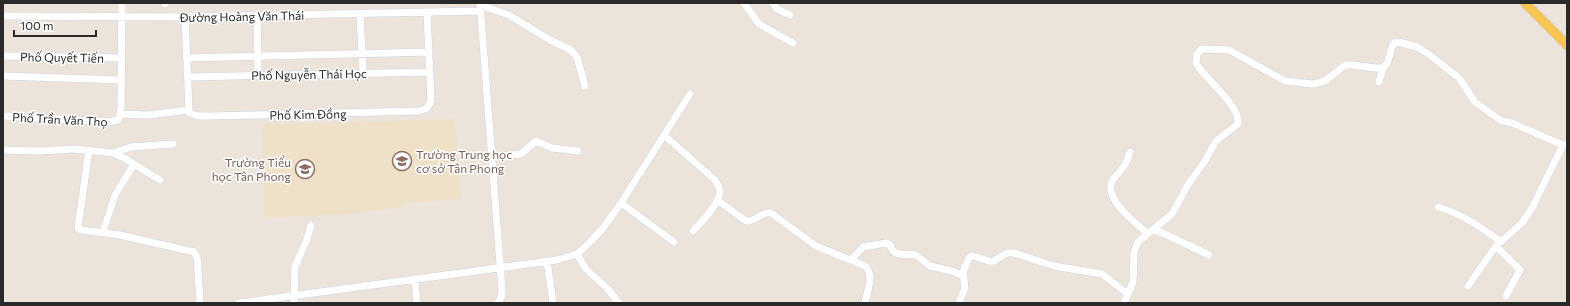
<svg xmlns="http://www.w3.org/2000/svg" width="1570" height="306" font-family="Commissioner,sans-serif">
<rect width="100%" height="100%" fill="#ece3da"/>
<path fill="#efe0c8" d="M 455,119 L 461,199 L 404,203 L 404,207 L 349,214 L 264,218 L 263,125 Z"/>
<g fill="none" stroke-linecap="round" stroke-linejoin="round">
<g stroke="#cfd4e3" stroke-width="8">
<path id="minor" d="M 165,3 L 165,4
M 480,3 L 502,290 L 501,298 L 498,303
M 744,3 L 759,24 L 793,43
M 773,3 L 777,9 L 790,15
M 480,5 L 509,15 L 550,40 L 571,50 L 577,57 L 585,86
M 360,14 L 363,72
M 257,15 L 258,75
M 3,16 L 185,17 L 480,11
M 185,17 L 189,110 L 189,113 L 198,116 L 209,116 L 380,112 L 419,111 L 427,108 L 431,101 L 427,12
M 3,56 L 122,58
M 187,58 L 429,52
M 3,76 L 121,80
M 188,77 L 430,72
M 1379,82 L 1383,68
M 120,114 L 147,115 L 189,110
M 3,116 L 108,122 L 118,120 L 120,114 L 121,106 L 122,3
M 664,135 L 715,180 C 717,184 720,187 720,191 C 720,204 701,222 693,231
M 3,150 L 40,151 L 74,149 L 113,153 L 124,158 L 160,180
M 89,150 L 78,228 L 82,230 L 120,235 L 194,252 L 197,257 L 200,303
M 1130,152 C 1128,159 1126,164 1122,169 C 1119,173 1114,177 1112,181 C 1104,200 1136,223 1147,233
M 113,153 L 131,147 L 173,144
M 491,157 L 521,154 L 536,141 L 552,148 L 578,151
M 717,200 L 746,221 C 756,222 761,211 771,213 L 816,246 L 865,266 C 875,275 867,291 865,303
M 621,203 L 674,242
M 1438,207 C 1462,214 1481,227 1501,242
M 1154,229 L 1209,255
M 103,232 L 115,195 L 134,164
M 1496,246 L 1520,270 L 1506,296
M 577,254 L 586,269 L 607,288 L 619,303
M 851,260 L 863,247 L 886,243 L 890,245 L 893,251 L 898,254 L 916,255 L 930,266 L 952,271 L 963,276
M 547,261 L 553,303
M 415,279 L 417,303
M 1468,286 L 1496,246 L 1522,223 L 1532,208 L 1563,145
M 239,303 L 557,260 L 577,254 L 590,242 L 604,227 L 621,203 L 690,94
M 294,303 L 295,267 L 307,239 L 311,225
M 959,303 L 965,288 L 963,272 L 969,258 L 973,256 L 992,262 L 1007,253 L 1014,253 L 1054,266 L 1102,274 L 1128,294
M 1124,303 L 1133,282 L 1134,252 L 1138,242 L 1172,214 L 1189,183 L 1205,161 L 1216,141 L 1238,124 C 1241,106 1204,78 1196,63 L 1197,54 L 1202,49 L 1229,50 L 1285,81 L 1313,84 L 1325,81 L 1345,65 L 1352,65 L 1375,68 L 1383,68 L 1387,64 L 1393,44 L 1396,42 L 1402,43 L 1417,47 L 1427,53 L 1459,78 L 1475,102 L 1500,120 L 1512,123 L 1563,145 L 1567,144"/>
</g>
<g stroke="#c3c3c3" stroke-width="10">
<path id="major" d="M 1525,3 L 1567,45"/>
</g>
<use href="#minor" stroke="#fff" stroke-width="7"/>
<use href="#major" stroke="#f9c653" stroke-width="9"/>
</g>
<defs>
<g id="school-ring" transform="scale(1)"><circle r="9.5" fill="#fff" stroke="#8d6e63" stroke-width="1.5"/><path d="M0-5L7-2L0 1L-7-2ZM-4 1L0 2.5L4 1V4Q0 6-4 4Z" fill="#8d6e63"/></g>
</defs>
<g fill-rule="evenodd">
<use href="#school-ring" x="402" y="161"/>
<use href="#school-ring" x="305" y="169"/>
</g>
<g text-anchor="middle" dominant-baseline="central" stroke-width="3" stroke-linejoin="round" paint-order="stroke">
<g font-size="12" fill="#292929" stroke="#fff">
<text transform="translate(242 16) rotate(-1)">Đường Hoàng Văn Thái</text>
<text transform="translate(62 57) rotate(1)">Phố Quyết Tiến</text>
<text transform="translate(309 74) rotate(-1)">Phố Nguyễn Thái Học</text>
<text transform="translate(308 114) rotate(-1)">Phố Kim Đồng</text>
<text transform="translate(60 119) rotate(3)">Phố Trần Văn Thọ</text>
</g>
<g font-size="12" fill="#785e54" stroke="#fff" text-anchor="start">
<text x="416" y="154">Trường Trung học<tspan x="416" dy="14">cơ sở Tân Phong</tspan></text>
<text x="291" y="162" text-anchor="end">Trường Tiểu<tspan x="291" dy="14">học Tân Phong</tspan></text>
</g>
</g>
<rect width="1570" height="306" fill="none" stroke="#292929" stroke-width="8"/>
<path d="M14 30v6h82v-6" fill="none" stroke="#292929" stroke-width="2"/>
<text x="20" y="30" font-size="12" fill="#292929" stroke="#ffffff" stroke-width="3" paint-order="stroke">100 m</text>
</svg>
